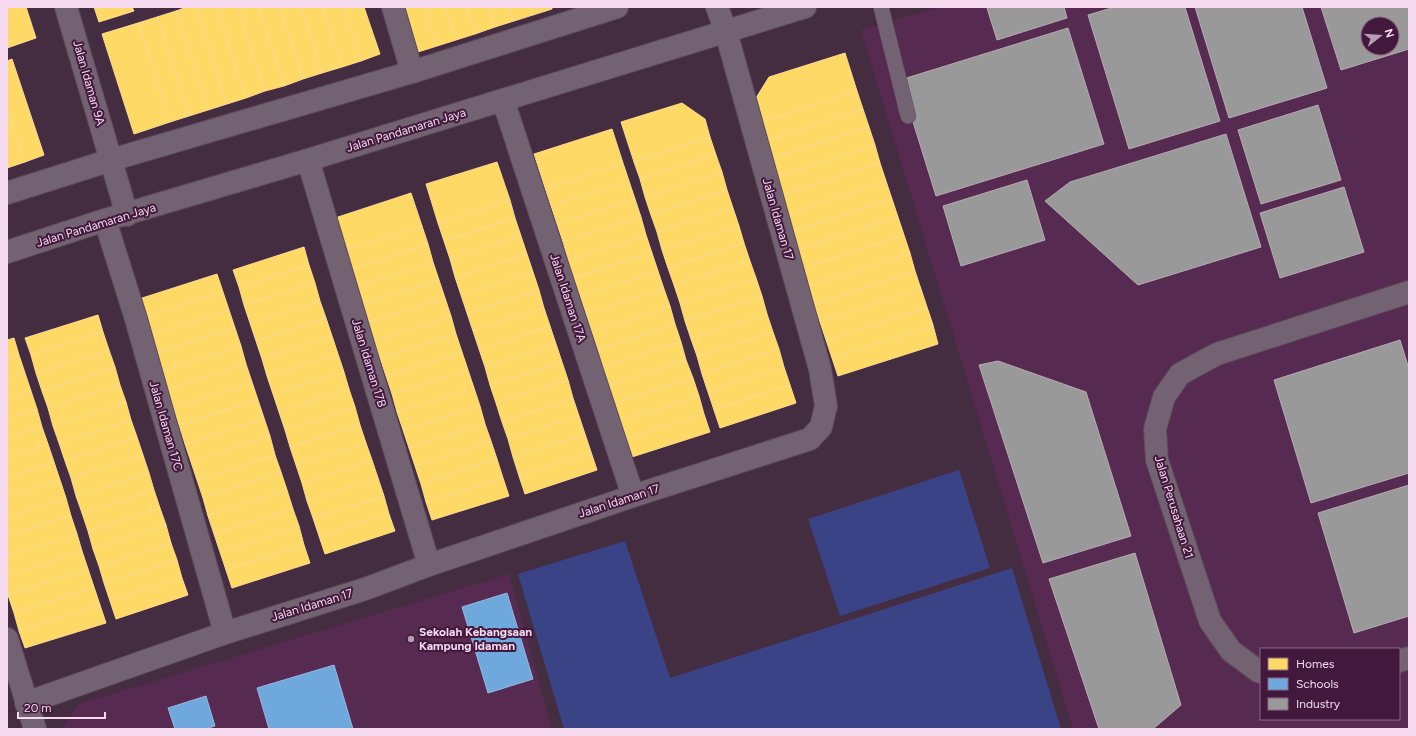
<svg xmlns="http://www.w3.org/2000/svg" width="1416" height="736" font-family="Figtree,sans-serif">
<rect width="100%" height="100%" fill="#442d41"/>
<path fill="#572a51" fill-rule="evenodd" d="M 938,7 L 1409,7 L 1409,729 L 1073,729 L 861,30 ZM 1368,24 L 1392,24 L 1392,48 L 1368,48 ZM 1261,649 L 1399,649 L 1399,719 L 1261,719 Z
M 509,574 L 552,729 L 61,729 L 79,704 Z"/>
<path fill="#3a4386" d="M 959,470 L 990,568 L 840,616 L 808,519 Z
M 625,541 L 670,678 L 1012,568 L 1061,729 L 564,729 L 518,574 Z"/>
<path fill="#ffd966" stroke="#fcd98f" d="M 7,7 L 26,7 L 36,38 L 7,48 Z
M 94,7 L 132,7 L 134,11 L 99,22 Z
M 187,7 L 196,7 L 227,104 L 208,110 L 176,11 Z
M 196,7 L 217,7 L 246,98 L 227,104 Z
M 217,7 L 238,7 L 265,91 L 246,98 Z
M 238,7 L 259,7 L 284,86 L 265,91 Z
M 259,7 L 280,7 L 303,79 L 284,86 Z
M 280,7 L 301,7 L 322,73 L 303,79 Z
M 301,7 L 322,7 L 342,67 L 322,73 Z
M 322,7 L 343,7 L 361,61 L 342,67 Z
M 343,7 L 364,7 L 380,54 L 361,61 Z
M 403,7 L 425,7 L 437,46 L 418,52 Z
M 425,7 L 446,7 L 456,40 L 437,46 Z
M 446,7 L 467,7 L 475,34 L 456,40 Z
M 467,7 L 488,7 L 495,27 L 475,34 Z
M 488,7 L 510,7 L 514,21 L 495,27 Z
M 510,7 L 531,7 L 533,15 L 514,21 Z
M 531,7 L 552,7 L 552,9 L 533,15 Z
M 176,11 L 208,110 L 189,116 L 157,17 Z
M 157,17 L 189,116 L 170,122 L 138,23 Z
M 138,23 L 170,122 L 134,134 L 102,34 Z
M 845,53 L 857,91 L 756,124 L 751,106 L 769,77 Z
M 12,59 L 44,155 L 25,162 L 7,107 L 7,61 Z
M 857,91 L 863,109 L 762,142 L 756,124 Z
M 682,103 L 705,119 L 710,137 L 634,162 L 621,122 Z
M 7,107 L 25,162 L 7,168 Z
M 863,109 L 869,127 L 768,160 L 762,142 Z
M 869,127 L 875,145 L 774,178 L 768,160 Z
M 612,129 L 623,163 L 545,188 L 534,154 Z
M 710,137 L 716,155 L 640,179 L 634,162 Z
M 875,145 L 880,163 L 780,196 L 774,178 Z
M 716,155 L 722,172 L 645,197 L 640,179 Z
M 497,162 L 510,200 L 438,223 L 426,184 Z
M 623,163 L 629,181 L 551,206 L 545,188 Z
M 880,163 L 886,181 L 786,214 L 780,196 Z
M 722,172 L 727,190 L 651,215 L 645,197 Z
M 629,181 L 635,199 L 557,224 L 551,206 Z
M 886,181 L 892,199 L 791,232 L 786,214 Z
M 727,190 L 733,208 L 657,232 L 651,215 Z
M 411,193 L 422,226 L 345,251 L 335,218 Z
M 635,199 L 641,217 L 563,242 L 557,224 Z
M 892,199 L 898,217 L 797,250 L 791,232 Z
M 510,200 L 515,218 L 444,241 L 438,223 Z
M 733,208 L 739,226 L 662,250 L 657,232 Z
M 641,217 L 646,235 L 568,260 L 563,242 Z
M 898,217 L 904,235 L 803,268 L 797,250 Z
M 515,218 L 521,236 L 450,259 L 444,241 Z
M 422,226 L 428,244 L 351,269 L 345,251 Z
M 739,226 L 744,243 L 668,268 L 662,250 Z
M 646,235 L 652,253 L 574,278 L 568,260 Z
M 904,235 L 910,253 L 809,286 L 803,268 Z
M 521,236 L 527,254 L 455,277 L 450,259 Z
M 744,243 L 750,261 L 674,285 L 668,268 Z
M 428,244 L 433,262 L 357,287 L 351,269 Z
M 304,247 L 309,265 L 239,287 L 233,270 Z
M 652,253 L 658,271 L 580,296 L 574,278 Z
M 910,253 L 915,271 L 814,304 L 809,286 Z
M 527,254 L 533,272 L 461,295 L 455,277 Z
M 750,261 L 756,278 L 680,303 L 674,285 Z
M 433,262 L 439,280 L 363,304 L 357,287 Z
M 309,265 L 315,283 L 244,305 L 239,287 Z
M 658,271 L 664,289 L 586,314 L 580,296 Z
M 915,271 L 921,289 L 820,322 L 814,304 Z
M 533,272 L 539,290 L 467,313 L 461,295 Z
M 217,274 L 223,292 L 145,317 L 139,299 Z
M 756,278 L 762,296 L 685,321 L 680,303 Z
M 439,280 L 445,298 L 369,322 L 363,304 Z
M 315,283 L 320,301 L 250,323 L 244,305 Z
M 664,289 L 670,306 L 592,332 L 586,314 Z
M 921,289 L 927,307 L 826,340 L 820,322 Z
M 539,290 L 544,308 L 473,331 L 467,313 Z
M 223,292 L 229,310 L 150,335 L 145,317 Z
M 762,296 L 767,314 L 691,339 L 685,321 Z
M 445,298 L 451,316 L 374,341 L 369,322 Z
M 320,301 L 326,318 L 256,341 L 250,323 Z
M 670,306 L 675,324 L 598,350 L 592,332 Z
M 927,307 L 933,325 L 832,358 L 826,340 Z
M 544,308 L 550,326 L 479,349 L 473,331 Z
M 229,310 L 235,328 L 156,353 L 150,335 Z
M 767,314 L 773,332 L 697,356 L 691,339 Z
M 98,315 L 103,332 L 31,355 L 25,338 Z
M 451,316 L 456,334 L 380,358 L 374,341 Z
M 326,318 L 332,336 L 262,359 L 256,341 Z
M 675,324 L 681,342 L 603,367 L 598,350 Z
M 933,325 L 938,344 L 838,376 L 832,358 Z
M 550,326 L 556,344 L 485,367 L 479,349 Z
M 235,328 L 241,346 L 162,371 L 156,353 Z
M 103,332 L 109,350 L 36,373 L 31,355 Z
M 773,332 L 779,349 L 702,374 L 697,356 Z
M 456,334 L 462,352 L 386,376 L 380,358 Z
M 332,336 L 338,354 L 267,376 L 262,359 Z
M 14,338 L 19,355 L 7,359 L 7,340 Z
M 681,342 L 686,360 L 609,385 L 603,367 Z
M 556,344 L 562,362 L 490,385 L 485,367 Z
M 241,346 L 246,364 L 168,389 L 162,371 Z
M 779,349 L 784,367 L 708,392 L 702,374 Z
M 109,350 L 115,367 L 42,391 L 36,373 Z
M 462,352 L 468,370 L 392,394 L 386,376 Z
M 338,354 L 344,372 L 273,394 L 267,376 Z
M 19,355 L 25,373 L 7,379 L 7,359 Z
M 686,360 L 693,378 L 614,403 L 609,385 Z
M 562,362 L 568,380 L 496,403 L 490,385 Z
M 246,364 L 252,382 L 173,408 L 168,389 Z
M 115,367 L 120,385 L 48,408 L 42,391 Z
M 784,367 L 790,385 L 714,410 L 708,392 Z
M 468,370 L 474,388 L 397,412 L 392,394 Z
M 344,372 L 349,389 L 279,412 L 273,394 Z
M 25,373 L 31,391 L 7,399 L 7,379 Z
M 693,378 L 699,396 L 620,421 L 614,403 Z
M 568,380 L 573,398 L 502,422 L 496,403 Z
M 252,382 L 258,400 L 179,425 L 173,408 Z
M 120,385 L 126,402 L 53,426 L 48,408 Z
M 790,385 L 796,403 L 720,428 L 714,410 Z
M 474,388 L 480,406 L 403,430 L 397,412 Z
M 349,389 L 355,407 L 285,430 L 279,412 Z
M 31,391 L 37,409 L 7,419 L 7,399 Z
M 699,396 L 704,414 L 626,439 L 620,421 Z
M 573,398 L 579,416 L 508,439 L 502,422 Z
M 258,400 L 264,418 L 185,444 L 179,425 Z
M 126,402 L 131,420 L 59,443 L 53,426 Z
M 480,406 L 485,424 L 409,448 L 403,430 Z
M 355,407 L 360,425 L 290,447 L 285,430 Z
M 37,409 L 42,427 L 7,438 L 7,419 Z
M 704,414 L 710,432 L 632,457 L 626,439 Z
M 579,416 L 585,434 L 513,457 L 508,439 Z
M 264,418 L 270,436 L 191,462 L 185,444 Z
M 131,420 L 137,437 L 65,461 L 59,443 Z
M 485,424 L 491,441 L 415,466 L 409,448 Z
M 360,425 L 366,443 L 296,465 L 290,447 Z
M 42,427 L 48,444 L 7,458 L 7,438 Z
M 585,434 L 591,452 L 519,476 L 513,457 Z
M 270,436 L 275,455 L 197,480 L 191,462 Z
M 137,437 L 143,455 L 71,478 L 65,461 Z
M 491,441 L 497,459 L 421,484 L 415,466 Z
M 366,443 L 372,460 L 302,483 L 296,465 Z
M 48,444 L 54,462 L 7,478 L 7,458 Z
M 591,452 L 597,470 L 525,494 L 519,476 Z
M 143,455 L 149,473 L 76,496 L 71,478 Z
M 275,455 L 281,472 L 203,498 L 197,480 Z
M 497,459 L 503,478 L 426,502 L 421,484 Z
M 372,460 L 378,478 L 307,501 L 302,483 Z
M 54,462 L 60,480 L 7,497 L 7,478 Z
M 281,472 L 287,490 L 208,516 L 203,498 Z
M 149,473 L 154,490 L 82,513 L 76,496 Z
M 378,478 L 384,496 L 313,518 L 307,501 Z
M 503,478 L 509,496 L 432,520 L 426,502 Z
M 60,480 L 66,498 L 7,517 L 7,497 Z
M 154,490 L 160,508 L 88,531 L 82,513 Z
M 287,490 L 293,509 L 214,534 L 208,516 Z
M 384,496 L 389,514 L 319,536 L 313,518 Z
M 66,498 L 71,516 L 7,536 L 7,517 Z
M 160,508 L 166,525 L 93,549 L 88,531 Z
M 293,509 L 299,526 L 220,552 L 214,534 Z
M 389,514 L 395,531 L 325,554 L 319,536 Z
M 71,516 L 77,534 L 7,556 L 7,536 Z
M 166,525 L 171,543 L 99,566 L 93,549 Z
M 299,526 L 304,545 L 226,570 L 220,552 Z
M 77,534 L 82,551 L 7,576 L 7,556 Z
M 171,543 L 177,560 L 104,583 L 99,566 Z
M 304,545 L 310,563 L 232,588 L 226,570 Z
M 82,551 L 88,569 L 8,595 L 7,576 Z
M 177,560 L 182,578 L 110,601 L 104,583 Z
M 88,569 L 94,587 L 14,613 L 8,595 Z
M 182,578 L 188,595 L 116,619 L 110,601 Z
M 94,587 L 100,605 L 19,631 L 14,613 Z
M 100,605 L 106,623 L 25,648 L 19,631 Z"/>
<path fill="#6fa8dc" stroke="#97b7e2" d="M 507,593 L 533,679 L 488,693 L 462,607 Z
M 334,665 L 353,729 L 269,729 L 257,688 Z
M 206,696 L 215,726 L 205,729 L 175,729 L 168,708 Z"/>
<path fill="#999" stroke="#b5acb3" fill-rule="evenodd" d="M 989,7 L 1064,7 L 1067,18 L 997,40 L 987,8 Z
M 1115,7 L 1185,7 L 1220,121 L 1129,149 L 1088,15 Z
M 1195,7 L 1302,7 L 1327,88 L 1229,118 Z
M 1321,7 L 1409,7 L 1409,49 L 1341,70 ZM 1368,24 L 1392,24 L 1392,48 L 1368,48 Z
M 1068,28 L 1104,144 L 936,196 L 900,80 Z
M 1318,105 L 1341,180 L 1261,204 L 1238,130 Z
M 1226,134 L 1261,247 L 1138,285 L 1045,201 L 1070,182 Z
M 1027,180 L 1045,240 L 961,266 L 943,206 Z
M 1344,187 L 1364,252 L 1280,278 L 1260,213 Z
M 1400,340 L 1409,369 L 1409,473 L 1311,503 L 1274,380 Z
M 998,361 L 1086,392 L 1131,536 L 1043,563 L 979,365 Z
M 1409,485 L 1409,616 L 1354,633 L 1318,513 Z
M 1135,553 L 1181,705 L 1153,729 L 1099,729 L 1049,579 Z"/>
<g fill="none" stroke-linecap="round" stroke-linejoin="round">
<g stroke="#5e495a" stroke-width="16">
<path id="service" d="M 881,7 L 908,116"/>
</g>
<g stroke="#5e495a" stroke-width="24">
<path id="minor" d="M 66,7 L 127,215
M 393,7 L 412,72
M 503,100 L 633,496
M 308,160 L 429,565
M 7,193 L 111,160 L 412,72 L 617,7
M 105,220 L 136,319 L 225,633
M 7,252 L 105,220 L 308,160 L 805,7
M 7,639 L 35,729
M 1399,661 L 1409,658
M 1261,672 L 1258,671 L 1231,651 L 1210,621 L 1157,460 L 1155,429 L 1164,397 L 1180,374 L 1217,354 L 1409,292
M 26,703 L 225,633 L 365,589 L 429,565 L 633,496 L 810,439 L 821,427 L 826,406 L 820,369 L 726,32 L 717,7"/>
</g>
<use href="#service" stroke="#736271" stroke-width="15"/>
<use href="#minor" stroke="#736271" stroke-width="22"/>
</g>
<circle fill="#b79db3" stroke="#42193d" stroke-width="1.5" cx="411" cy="639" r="4"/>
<g text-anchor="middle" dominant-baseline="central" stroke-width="4" stroke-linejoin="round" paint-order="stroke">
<g font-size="12" fill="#f5daf0" stroke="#42193d">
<text transform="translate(89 83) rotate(74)">Jalan Idaman 9A</text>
<text transform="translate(406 130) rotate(-17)">Jalan Pandamaran Jaya</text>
<text transform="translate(778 219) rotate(74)">Jalan Idaman 17</text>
<text transform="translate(96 225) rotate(-17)">Jalan Pandamaran Jaya</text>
<text transform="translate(568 298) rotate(72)">Jalan Idaman 17A</text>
<text transform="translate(369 363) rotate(73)">Jalan Idaman 17B</text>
<text transform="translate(166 426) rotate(74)">Jalan Idaman 17C</text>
<text transform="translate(619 501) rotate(-18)">Jalan Idaman 17</text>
<text transform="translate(1174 507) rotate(73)">Jalan Perusahaan 21</text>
<text transform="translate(312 605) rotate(-17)">Jalan Idaman 17</text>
</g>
<g font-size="12" font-weight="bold" fill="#f5daf0" stroke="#42193d" text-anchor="start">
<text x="419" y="632">Sekolah Kebangsaan<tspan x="419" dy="14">Kampung Idaman</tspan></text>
</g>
</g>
<rect width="1416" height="736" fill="none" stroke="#f5daf0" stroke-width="16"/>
<rect x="1260" y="648" width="140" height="72" fill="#42193d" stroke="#8a6685"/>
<rect x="1268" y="658" width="20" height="12" fill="#ffd966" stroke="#8a6685"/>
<text x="1296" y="668" font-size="12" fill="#f5daf0">Homes</text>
<rect x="1268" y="678" width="20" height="12" fill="#6fa8dc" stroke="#8a6685"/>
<text x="1296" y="688" font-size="12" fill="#f5daf0">Schools</text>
<rect x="1268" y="698" width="20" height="12" fill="#999999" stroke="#8a6685"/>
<text x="1296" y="708" font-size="12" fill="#f5daf0">Industry</text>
<g transform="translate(1380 36) rotate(73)"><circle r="19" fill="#42193d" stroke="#8a6685"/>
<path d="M0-3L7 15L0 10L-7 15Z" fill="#b79db3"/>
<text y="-6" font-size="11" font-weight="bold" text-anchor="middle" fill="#f5daf0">N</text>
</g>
<path d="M18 712v6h87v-6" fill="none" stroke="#f5daf0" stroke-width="2"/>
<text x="24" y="712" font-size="12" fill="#f5daf0" stroke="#42193d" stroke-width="3" paint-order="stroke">20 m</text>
</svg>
